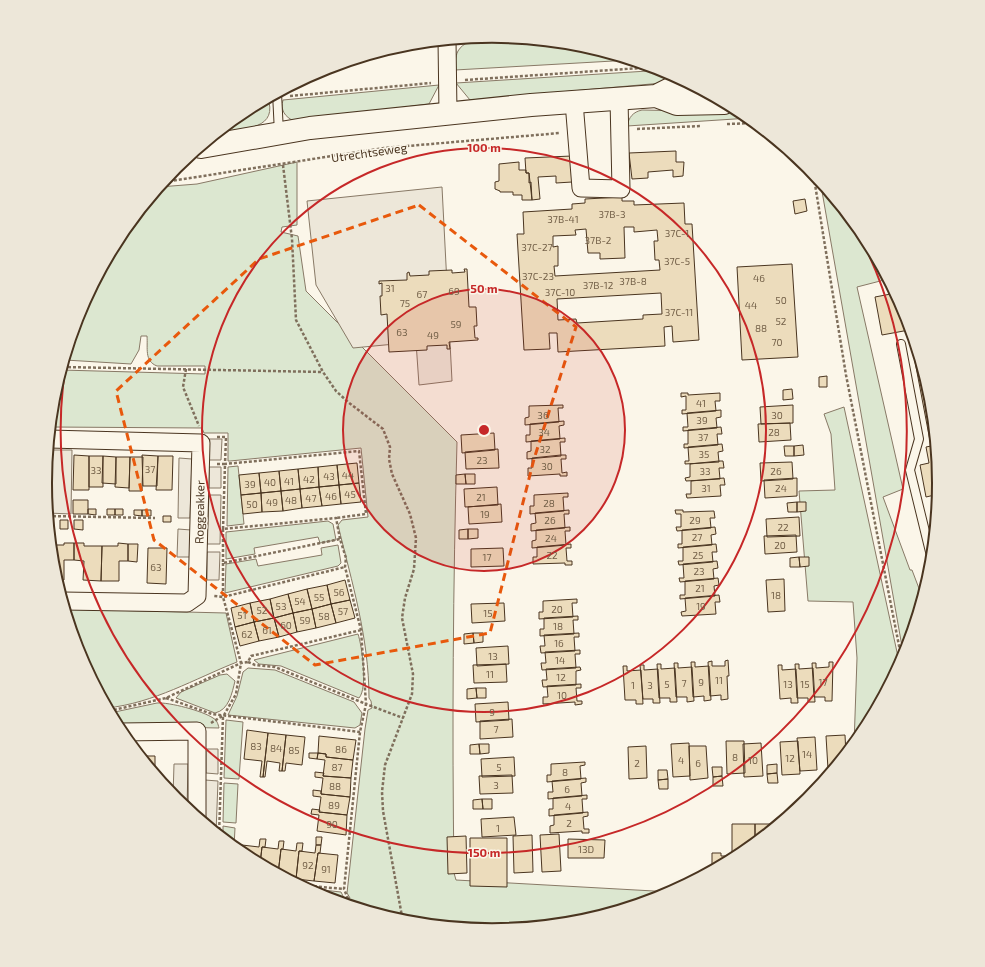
<svg xmlns="http://www.w3.org/2000/svg" width="985" height="967" font-family="'Exo 2',sans-serif">
<rect width="100%" height="100%" fill="#fbf6e9"/>
<path fill="#dce7d0" stroke="#887966" d="M 517,38 L 580,45 L 631,60 L 455,70 C 455,64 455,57 458,51 C 468,34 500,39 517,38 Z
M 664,70 L 685,81 L 470,100 L 456,83 Z
M 439,85 L 429,104 L 294,121 C 285,117 280,110 283,100 Z
M 261,102 L 269,102 C 276,131 238,129 219,132 L 244,111 Z
M 642,110 L 742,112 L 750,118 L 627,126 C 629,117 633,112 642,110 Z
M 297,162 L 297,225 L 282,227 L 281,232 L 298,236 L 306,291 L 457,442 C 453,586 452,729 454,873 L 456,880 L 672,892 L 664,897 L 580,922 L 492,931 L 405,922 L 321,897 L 304,888 L 341,892 L 344,898 L 350,898 L 347,893 L 365,729 L 368,710 L 372,708 L 371,701 L 369,698 C 369,638 352,583 338,525 L 342,520 L 368,517 L 361,448 L 230,461 L 228,461 L 228,433 L 204,433 L 202,428 L 51,427 L 54,396 L 61,370 L 205,374 L 205,366 L 157,366 C 144,361 148,348 147,336 L 141,336 L 139,350 L 131,364 L 65,360 L 79,312 L 121,235 L 159,187 L 197,184 Z
M 820,180 L 865,235 L 888,279 L 857,287 L 903,489 L 883,497 L 910,570 L 912,570 L 923,599 L 904,658 Z
M 844,407 L 900,666 L 864,732 L 854,745 L 857,658 L 853,602 L 808,601 L 799,491 L 835,490 L 831,434 L 824,414 Z
M 238,466 L 244,524 L 227,526 L 228,467 Z
M 328,521 L 333,524 L 336,540 L 320,543 L 318,537 L 254,548 L 255,554 L 226,559 L 226,532 Z
M 338,545 L 341,563 L 338,566 L 225,593 L 226,564 L 256,559 L 258,566 L 322,555 L 321,548 Z
M 65,609 L 226,613 L 237,662 C 194,679 154,703 107,708 L 79,655 Z
M 358,634 C 362,646 368,688 359,698 L 281,666 L 259,664 L 254,660 Z
M 248,668 L 275,670 L 354,702 L 362,713 L 360,725 L 355,728 L 228,715 L 237,696 L 243,672 Z
M 227,674 L 235,681 C 232,693 229,710 215,713 L 176,698 L 181,692 L 220,675 Z
M 157,703 C 169,702 203,711 213,718 C 217,720 218,724 219,728 L 117,726 L 110,713 Z
M 226,720 L 243,722 L 239,779 L 224,778 Z
M 224,783 L 238,784 L 236,823 L 223,822 Z
M 223,826 L 235,828 L 234,847 L 223,838 Z"/>
<path fill="#ede7d9" stroke="#887966" d="M 442,187 L 452,381 L 419,385 L 416,342 L 353,348 L 316,285 L 307,201 Z
M 209,439 L 222,439 L 221,460 L 209,460 Z
M 48,450 L 72,450 L 71,514 L 48,513 L 45,483 Z
M 179,458 L 192,459 L 190,518 L 178,518 Z
M 209,467 L 221,467 L 221,488 L 209,488 Z
M 209,495 L 221,495 L 220,544 L 207,544 Z
M 178,529 L 191,530 L 190,557 L 177,557 Z
M 207,552 L 220,552 L 219,580 L 207,580 Z
M 206,749 L 218,749 L 218,774 L 206,773 Z
M 174,764 L 188,764 L 187,809 L 173,797 Z
M 205,780 L 218,781 L 216,833 L 204,823 Z"/>
<path fill="#ecdcbc" stroke="#4a3520" fill-rule="evenodd" d="M 676,151 L 676,162 L 684,162 L 683,176 L 673,177 L 673,170 L 648,172 L 648,178 L 632,179 L 629,153 Z
M 572,156 L 572,182 L 556,183 L 556,176 L 538,177 L 540,199 L 532,200 L 531,182 L 529,183 L 529,173 L 526,173 L 525,158 Z
M 519,162 L 519,170 L 526,170 L 526,173 L 529,173 L 532,200 L 522,200 L 522,195 L 513,195 L 513,192 L 500,192 L 500,191 L 495,189 L 495,182 L 499,181 L 499,164 Z
M 622,197 L 622,201 L 634,201 L 634,205 L 684,203 L 685,224 L 692,224 L 699,340 L 673,342 L 672,326 L 664,327 L 665,346 L 558,352 L 557,333 L 549,333 L 550,349 L 524,350 L 517,234 L 524,234 L 523,212 L 572,209 L 572,204 L 585,203 L 585,199 ZM 624,227 L 634,227 L 634,232 L 657,230 L 658,241 L 654,241 L 655,260 L 659,260 L 660,270 L 555,276 L 554,266 L 558,266 L 558,246 L 553,247 L 553,236 L 576,235 L 575,230 L 586,229 L 588,253 L 600,253 L 600,259 L 625,258 ZM 661,293 L 662,314 L 643,315 L 643,319 L 577,323 L 576,319 L 558,320 L 557,299 Z
M 805,199 L 807,211 L 795,214 L 793,201 Z
M 792,264 L 798,357 L 742,360 L 737,267 Z
M 464,269 L 467,269 L 469,307 L 476,307 L 477,326 L 474,326 L 475,338 L 478,338 L 478,340 L 449,342 L 450,349 L 447,349 L 447,345 L 427,346 L 427,350 L 389,352 L 387,314 L 381,315 L 380,296 L 382,296 L 382,283 L 379,284 L 379,281 L 407,280 L 407,273 L 409,272 L 410,276 L 429,275 L 429,271 L 452,270 L 452,273 L 465,272 Z
M 896,293 L 906,312 L 931,396 L 940,484 L 939,494 L 926,497 L 920,465 L 929,463 L 926,447 L 931,446 L 909,330 L 882,335 L 875,297 Z
M 827,376 L 827,387 L 819,387 L 819,377 Z
M 792,389 L 793,399 L 783,400 L 783,390 Z
M 681,393 L 688,393 L 688,395 L 720,393 L 720,401 L 715,401 L 716,411 L 682,414 L 682,410 L 686,410 L 686,396 L 681,397 Z
M 563,405 L 563,408 L 558,408 L 559,422 L 525,425 L 525,418 L 529,417 L 529,406 Z
M 793,405 L 793,423 L 761,424 L 760,407 Z
M 721,410 L 721,417 L 716,418 L 717,428 L 683,431 L 683,427 L 688,427 L 687,413 Z
M 564,421 L 564,425 L 559,426 L 560,439 L 526,442 L 526,435 L 530,435 L 530,424 Z
M 790,423 L 791,440 L 759,442 L 758,424 Z
M 721,427 L 722,434 L 717,434 L 718,445 L 684,448 L 684,444 L 688,444 L 688,430 Z
M 494,433 L 495,450 L 462,453 L 461,435 Z
M 565,438 L 565,442 L 560,442 L 561,456 L 527,459 L 527,452 L 531,451 L 531,441 Z
M 722,444 L 723,451 L 718,452 L 719,462 L 685,464 L 685,461 L 689,461 L 688,447 Z
M 803,445 L 804,455 L 794,456 L 794,446 Z
M 784,446 L 794,446 L 794,456 L 785,456 Z
M 498,449 L 499,468 L 466,469 L 465,452 Z
M 74,455 L 89,456 L 89,490 L 73,490 Z
M 142,455 L 158,456 L 157,486 L 143,486 Z
M 561,455 L 566,455 L 566,459 L 561,459 L 562,473 L 567,472 L 567,476 L 560,476 L 560,474 L 528,476 L 528,468 L 532,468 L 532,458 Z
M 89,456 L 103,456 L 103,487 L 89,487 Z
M 103,456 L 116,457 L 116,484 L 102,483 Z
M 158,456 L 173,456 L 172,490 L 156,490 Z
M 116,457 L 130,457 L 129,488 L 115,487 Z
M 130,457 L 143,457 L 142,491 L 129,491 Z
M 719,461 L 723,461 L 724,468 L 719,468 L 720,479 L 686,481 L 685,478 L 690,477 L 690,464 Z
M 792,462 L 793,479 L 761,481 L 760,463 Z
M 357,463 L 359,483 L 339,485 L 337,465 Z
M 337,465 L 339,485 L 319,487 L 318,467 Z
M 318,467 L 319,487 L 300,489 L 298,469 Z
M 298,469 L 300,489 L 281,491 L 279,471 Z
M 279,471 L 281,491 L 261,493 L 259,473 Z
M 259,473 L 261,493 L 241,495 L 239,475 Z
M 465,474 L 466,484 L 456,484 L 456,475 Z
M 465,474 L 475,474 L 475,484 L 466,484 Z
M 724,478 L 725,485 L 720,485 L 721,496 L 687,498 L 686,494 L 691,494 L 691,481 Z
M 797,478 L 797,496 L 765,498 L 764,480 Z
M 359,483 L 361,502 L 341,504 L 339,485 Z
M 339,485 L 341,504 L 322,506 L 319,487 Z
M 319,487 L 322,506 L 302,508 L 300,489 Z
M 497,487 L 498,505 L 465,507 L 464,489 Z
M 300,489 L 302,508 L 283,511 L 281,491 Z
M 281,491 L 283,511 L 262,512 L 261,493 Z
M 261,493 L 262,512 L 243,514 L 241,495 Z
M 568,493 L 568,497 L 563,497 L 564,511 L 530,514 L 530,506 L 534,506 L 534,495 Z
M 73,500 L 88,500 L 88,514 L 73,514 Z
M 797,502 L 806,502 L 806,511 L 797,512 Z
M 797,502 L 797,512 L 788,512 L 787,503 Z
M 501,504 L 502,522 L 469,524 L 468,507 Z
M 88,509 L 96,509 L 96,515 L 88,514 Z
M 107,509 L 115,509 L 115,515 L 107,515 Z
M 115,509 L 123,509 L 123,515 L 115,515 Z
M 134,510 L 142,510 L 142,516 L 134,515 Z
M 142,510 L 151,510 L 151,516 L 142,516 Z
M 569,510 L 569,514 L 564,514 L 565,528 L 531,531 L 531,524 L 536,523 L 535,513 Z
M 675,510 L 683,510 L 683,512 L 714,511 L 715,518 L 710,518 L 711,528 L 677,531 L 676,527 L 681,527 L 681,514 L 676,514 Z
M 163,516 L 171,516 L 171,522 L 163,522 Z
M 799,517 L 800,536 L 767,537 L 766,519 Z
M 60,520 L 68,520 L 68,529 L 60,529 Z
M 74,520 L 83,520 L 83,530 L 74,529 Z
M 570,527 L 570,531 L 565,531 L 566,545 L 532,548 L 532,541 L 536,540 L 536,530 Z
M 715,527 L 716,534 L 711,535 L 712,545 L 678,548 L 678,544 L 682,544 L 682,530 Z
M 468,529 L 478,529 L 478,538 L 468,539 Z
M 468,529 L 468,539 L 459,539 L 459,530 Z
M 764,536 L 796,535 L 797,552 L 765,554 Z
M 64,543 L 74,543 L 74,560 L 64,560 L 64,580 L 56,580 L 51,545 L 64,545 Z
M 74,543 L 84,543 L 84,546 L 102,546 L 101,581 L 83,580 L 84,561 L 74,560 Z
M 118,543 L 128,544 L 128,561 L 119,561 L 119,581 L 101,581 L 102,546 L 118,546 Z
M 128,544 L 138,544 L 137,562 L 128,561 Z
M 571,544 L 571,548 L 566,548 L 567,561 L 572,561 L 572,565 L 565,565 L 565,563 L 533,564 L 533,557 L 537,557 L 537,547 Z
M 716,544 L 717,552 L 712,552 L 713,562 L 679,565 L 678,561 L 683,561 L 683,547 Z
M 148,548 L 167,548 L 166,584 L 147,583 Z
M 503,548 L 504,566 L 471,567 L 471,549 Z
M 799,557 L 800,567 L 790,567 L 790,558 Z
M 799,557 L 809,557 L 809,566 L 800,567 Z
M 717,561 L 718,568 L 713,569 L 714,579 L 680,582 L 679,578 L 684,578 L 683,564 Z
M 718,578 L 719,585 L 714,586 L 715,596 L 680,599 L 680,595 L 685,595 L 685,581 Z
M 784,579 L 785,611 L 768,612 L 766,580 Z
M 345,580 L 350,600 L 331,604 L 327,585 Z
M 327,585 L 331,604 L 312,609 L 307,589 Z
M 307,589 L 312,609 L 293,613 L 288,594 Z
M 288,594 L 293,613 L 274,618 L 270,599 Z
M 719,595 L 720,602 L 715,602 L 716,614 L 682,616 L 681,612 L 686,611 L 685,598 Z
M 270,599 L 274,618 L 254,622 L 250,603 Z
M 577,599 L 577,603 L 572,603 L 573,617 L 539,619 L 539,612 L 543,612 L 543,601 Z
M 350,600 L 355,618 L 336,623 L 331,604 Z
M 250,603 L 254,622 L 235,627 L 231,608 Z
M 504,603 L 505,621 L 472,623 L 471,604 Z
M 331,604 L 336,623 L 316,628 L 312,609 Z
M 312,609 L 316,628 L 297,632 L 293,613 Z
M 293,613 L 297,632 L 279,637 L 274,618 Z
M 578,616 L 578,620 L 573,620 L 574,634 L 540,636 L 540,629 L 544,629 L 544,618 Z
M 274,618 L 279,637 L 259,641 L 254,622 Z
M 254,622 L 259,641 L 240,646 L 235,627 Z
M 473,633 L 483,633 L 483,642 L 474,643 Z
M 473,633 L 474,643 L 464,644 L 464,634 Z
M 579,633 L 579,637 L 574,637 L 575,651 L 541,653 L 540,646 L 545,646 L 544,635 Z
M 508,646 L 509,664 L 477,666 L 476,648 Z
M 580,650 L 580,654 L 575,654 L 576,668 L 542,670 L 541,663 L 546,663 L 545,652 Z
M 728,660 L 729,676 L 727,676 L 728,699 L 721,700 L 721,695 L 710,696 L 708,662 L 712,661 L 712,666 L 725,666 L 725,661 Z
M 691,662 L 695,662 L 695,667 L 709,666 L 711,700 L 704,701 L 704,696 L 693,697 Z
M 829,662 L 833,662 L 832,701 L 825,701 L 825,697 L 814,697 L 812,663 L 816,663 L 816,668 L 829,667 Z
M 674,663 L 678,663 L 678,668 L 692,667 L 694,701 L 687,702 L 687,697 L 676,697 Z
M 506,664 L 507,682 L 474,683 L 473,665 Z
M 657,664 L 661,664 L 661,669 L 675,668 L 677,702 L 670,702 L 670,698 L 659,698 Z
M 795,664 L 799,664 L 799,669 L 813,668 L 815,702 L 808,702 L 808,698 L 797,698 Z
M 640,665 L 644,665 L 644,670 L 658,669 L 660,703 L 653,703 L 653,699 L 643,699 Z
M 778,665 L 782,665 L 782,670 L 796,669 L 798,703 L 791,703 L 791,698 L 780,699 Z
M 623,666 L 627,666 L 627,671 L 641,670 L 643,704 L 636,704 L 636,700 L 625,700 Z
M 580,667 L 581,670 L 576,671 L 576,685 L 543,687 L 542,680 L 547,680 L 546,669 Z
M 581,684 L 581,688 L 576,688 L 577,701 L 582,701 L 582,704 L 575,705 L 575,702 L 543,704 L 543,697 L 548,697 L 547,686 Z
M 476,688 L 477,698 L 467,699 L 467,689 Z
M 476,688 L 486,688 L 486,698 L 477,698 Z
M 508,702 L 509,720 L 476,722 L 475,704 Z
M 512,719 L 513,737 L 480,739 L 480,721 Z
M 247,730 L 268,733 L 263,777 L 260,777 L 262,761 L 244,759 Z
M 268,733 L 286,735 L 282,771 L 279,771 L 280,763 L 267,761 L 265,777 L 263,777 Z
M 286,735 L 305,737 L 302,765 L 286,763 L 285,771 L 282,771 Z
M 845,735 L 846,755 L 835,769 L 828,769 L 826,736 Z
M 319,736 L 356,740 L 353,760 L 326,757 L 326,754 L 318,753 Z
M 815,737 L 817,770 L 800,771 L 797,738 Z
M 726,741 L 744,741 L 745,773 L 727,774 Z
M 798,741 L 800,774 L 782,775 L 780,742 Z
M 689,743 L 690,776 L 673,777 L 671,744 Z
M 761,743 L 763,776 L 744,777 L 743,744 Z
M 479,744 L 480,754 L 470,754 L 470,745 Z
M 479,744 L 489,744 L 489,753 L 480,754 Z
M 646,746 L 647,778 L 629,779 L 628,747 Z
M 689,746 L 706,746 L 708,778 L 690,780 Z
M 309,753 L 318,753 L 317,759 L 309,758 Z
M 318,753 L 326,754 L 326,757 L 353,760 L 351,778 L 323,776 L 325,760 L 317,759 Z
M 140,756 L 155,756 L 155,774 Z
M 514,757 L 515,776 L 482,777 L 481,759 Z
M 585,762 L 585,765 L 580,766 L 581,779 L 547,782 L 547,775 L 551,775 L 551,764 Z
M 777,764 L 777,773 L 767,774 L 767,765 Z
M 712,767 L 722,767 L 722,776 L 713,777 Z
M 658,770 L 667,770 L 668,779 L 658,780 Z
M 315,772 L 324,773 L 323,776 L 351,778 L 350,797 L 321,794 L 323,778 L 315,777 Z
M 777,773 L 778,783 L 768,783 L 767,774 Z
M 479,776 L 512,775 L 513,793 L 480,794 Z
M 722,776 L 723,786 L 713,786 L 713,777 Z
M 586,778 L 586,782 L 581,783 L 582,796 L 548,799 L 548,792 L 553,792 L 552,781 Z
M 668,779 L 668,789 L 659,789 L 658,780 Z
M 313,790 L 321,791 L 321,794 L 350,797 L 347,815 L 319,812 L 321,797 L 313,796 Z
M 587,795 L 587,799 L 582,799 L 583,813 L 549,816 L 549,809 L 553,809 L 553,798 Z
M 482,799 L 492,799 L 492,809 L 483,809 Z
M 482,799 L 483,809 L 473,809 L 473,800 Z
M 312,809 L 320,810 L 319,812 L 347,815 L 346,835 L 317,831 L 319,815 L 311,814 Z
M 588,812 L 588,816 L 583,817 L 584,829 L 589,829 L 589,833 L 582,833 L 582,831 L 550,833 L 550,826 L 554,825 L 554,815 Z
M 514,817 L 516,835 L 482,837 L 481,819 Z
M 732,824 L 755,824 L 755,845 L 738,857 L 732,857 Z
M 755,824 L 779,824 L 755,845 Z
M 559,834 L 561,871 L 542,872 L 540,835 Z
M 532,835 L 533,872 L 514,873 L 513,836 Z
M 466,836 L 467,873 L 448,874 L 447,837 Z
M 316,837 L 322,837 L 321,845 L 316,845 Z
M 470,838 L 507,838 L 507,887 L 470,886 Z
M 260,839 L 266,839 L 265,847 L 262,847 L 260,864 L 241,853 L 242,845 L 259,847 Z
M 568,839 L 605,840 L 604,858 L 568,858 Z
M 279,841 L 284,841 L 283,849 L 281,849 L 278,874 L 260,864 L 262,847 L 278,849 Z
M 297,843 L 303,843 L 302,851 L 299,851 L 296,879 L 286,878 L 278,874 L 281,849 L 296,851 Z
M 316,845 L 321,845 L 320,853 L 318,853 L 314,881 L 296,879 L 299,851 L 315,853 Z
M 318,853 L 338,855 L 335,883 L 314,881 Z
M 712,853 L 721,853 L 721,856 L 728,856 L 728,863 L 712,871 Z"/>
<g fill="none" stroke-linecap="round" stroke-linejoin="round">
<g stroke="#4a3520" stroke-width="10">
<path id="lane" d="M 277,93 L 279,133
M 901,344 L 919,439 L 910,470 L 932,560"/>
</g>
<g stroke="#4a3520" stroke-width="19">
<path id="street" d="M 447,40 L 448,113
M 574,102 L 581,188 L 621,189 L 619,99
M 49,439 L 201,443 L 197,596 L 187,603 L 63,601
M 120,732 L 197,731 L 197,817"/>
</g>
<g stroke="#4a3520" stroke-width="24">
<path id="secondary" d="M 656,96 L 677,104 L 724,103
M 201,147 L 310,128 L 531,105 L 656,96 L 672,88 L 693,86"/>
</g>
<path stroke="#7f6f5c" stroke-width="2.5" stroke-dasharray="3 2" stroke-linecap="butt" d="M 465,80 L 655,67
M 290,96 L 431,83
M 727,124 L 755,123
M 637,129 L 700,126
M 283,165 L 292,239 L 296,320 L 323,372 L 336,391 L 348,402 L 383,429 L 390,447 L 389,459 L 392,474 L 410,514 L 416,538 L 414,569 L 405,598 L 402,618 L 413,674 L 412,694 L 385,765 L 382,792 L 383,811 L 403,922
M 813,172 L 846,375 L 902,661
M 164,182 L 384,148 L 560,133
M 63,367 L 323,372
M 186,369 L 183,387 L 199,426
M 217,437 L 226,437 L 225,464 L 359,451 L 366,514 L 336,518
M 217,464 L 225,464 L 223,529
M 48,516 L 155,518
M 340,539 L 336,518 L 223,529 L 223,563 L 340,539 L 346,558 L 345,567 L 361,630 L 366,704 L 403,718
M 223,563 L 223,597 L 345,567
M 248,662 L 255,665 L 275,667 L 366,704 L 360,732 L 344,889 L 351,906
M 166,698 L 212,714 L 360,732
M 109,711 L 166,698 L 241,663 L 248,662 L 251,656 L 361,630
M 211,723 L 224,715 L 236,694 L 241,663 L 223,597 L 214,596
M 219,835 L 223,716
M 299,885 L 344,889"/>
<use href="#lane" stroke="#fbf6e9" stroke-width="8"/>
<use href="#street" stroke="#fbf6e9" stroke-width="17"/>
<use href="#secondary" stroke="#fbf6e9" stroke-width="22"/>
</g>
<path fill="none" stroke="#e8590c" stroke-width="3" stroke-dasharray="8 5" stroke-linejoin="round" d="M 419,205 L 576,327 L 534,459 L 490,633 L 315,665 L 154,540 L 116,391 L 259,259 Z"/>
<circle cx="484" cy="430" r="141" fill="#c62828" fill-opacity=".12"/>
<g fill="none" stroke="#c62828" stroke-width="2">
<circle cx="484" cy="430" r="141"/>
<circle cx="484" cy="430" r="282"/>
<path d="M848 215A423 423 0 1 1 70 342"/>
</g>
<g text-anchor="middle" dominant-baseline="central" stroke-width="3" stroke-linejoin="round" paint-order="stroke">
<g font-size="10" fill="#725f47">
<text x="612" y="214">37B-3</text>
<text x="563" y="219">37B-41</text>
<text x="677" y="233">37C-1</text>
<text x="598" y="240">37B-2</text>
<text x="537" y="247">37C-27</text>
<text x="677" y="261">37C-5</text>
<text x="538" y="276">37C-23</text>
<text x="759" y="278">46</text>
<text x="633" y="281">37B-8</text>
<text x="598" y="285">37B-12</text>
<text x="390" y="288">31</text>
<text x="454" y="291">69</text>
<text x="560" y="292">37C-10</text>
<text x="422" y="294">67</text>
<text x="781" y="300">50</text>
<text x="405" y="303">75</text>
<text x="751" y="305">44</text>
<text x="679" y="312">37C-11</text>
<text x="781" y="321">52</text>
<text x="456" y="324">59</text>
<text x="761" y="328">88</text>
<text x="402" y="332">63</text>
<text x="433" y="335">49</text>
<text x="777" y="342">70</text>
<text x="701" y="403">41</text>
<text x="543" y="415">36</text>
<text x="777" y="415">30</text>
<text x="702" y="420">39</text>
<text x="544" y="432">34</text>
<text x="774" y="432">28</text>
<text x="703" y="437">37</text>
<text x="545" y="449">32</text>
<text x="704" y="454">35</text>
<text x="482" y="460">23</text>
<text x="547" y="466">30</text>
<text x="150" y="469">37</text>
<text x="96" y="470">33</text>
<text x="705" y="471">33</text>
<text x="776" y="471">26</text>
<text x="348" y="475">44</text>
<text x="329" y="476">43</text>
<text x="309" y="479">42</text>
<text x="289" y="481">41</text>
<text x="270" y="482">40</text>
<text x="250" y="484">39</text>
<text x="706" y="488">31</text>
<text x="781" y="488">24</text>
<text x="350" y="494">45</text>
<text x="331" y="496">46</text>
<text x="481" y="497">21</text>
<text x="311" y="498">47</text>
<text x="291" y="500">48</text>
<text x="272" y="502">49</text>
<text x="549" y="503">28</text>
<text x="252" y="504">50</text>
<text x="485" y="514">19</text>
<text x="550" y="520">26</text>
<text x="695" y="520">29</text>
<text x="783" y="527">22</text>
<text x="697" y="537">27</text>
<text x="551" y="538">24</text>
<text x="780" y="545">20</text>
<text x="552" y="555">22</text>
<text x="698" y="555">25</text>
<text x="487" y="557">17</text>
<text x="156" y="567">63</text>
<text x="699" y="571">23</text>
<text x="700" y="588">21</text>
<text x="339" y="592">56</text>
<text x="776" y="595">18</text>
<text x="319" y="597">55</text>
<text x="300" y="601">54</text>
<text x="281" y="606">53</text>
<text x="701" y="606">19</text>
<text x="557" y="609">20</text>
<text x="262" y="610">52</text>
<text x="343" y="611">57</text>
<text x="488" y="613">15</text>
<text x="242" y="615">51</text>
<text x="324" y="616">58</text>
<text x="305" y="620">59</text>
<text x="286" y="625">60</text>
<text x="558" y="626">18</text>
<text x="267" y="630">61</text>
<text x="247" y="634">62</text>
<text x="559" y="643">16</text>
<text x="493" y="656">13</text>
<text x="560" y="660">14</text>
<text x="490" y="674">11</text>
<text x="561" y="677">12</text>
<text x="719" y="680">11</text>
<text x="701" y="682">9</text>
<text x="823" y="682">17</text>
<text x="684" y="683">7</text>
<text x="667" y="684">5</text>
<text x="788" y="684">13</text>
<text x="805" y="684">15</text>
<text x="633" y="685">1</text>
<text x="650" y="685">3</text>
<text x="562" y="695">10</text>
<text x="492" y="712">9</text>
<text x="496" y="729">7</text>
<text x="256" y="746">83</text>
<text x="276" y="748">84</text>
<text x="341" y="749">86</text>
<text x="294" y="750">85</text>
<text x="807" y="754">14</text>
<text x="735" y="757">8</text>
<text x="790" y="758">12</text>
<text x="681" y="760">4</text>
<text x="753" y="760">10</text>
<text x="637" y="763">2</text>
<text x="698" y="763">6</text>
<text x="337" y="767">87</text>
<text x="499" y="767">5</text>
<text x="565" y="772">8</text>
<text x="496" y="785">3</text>
<text x="335" y="786">88</text>
<text x="567" y="789">6</text>
<text x="334" y="805">89</text>
<text x="568" y="806">4</text>
<text x="569" y="823">2</text>
<text x="332" y="824">90</text>
<text x="498" y="828">1</text>
<text x="586" y="849">13D</text>
<text x="308" y="865">92</text>
<text x="326" y="869">91</text>
</g>
<g font-size="12" fill="#4a3520" stroke="#fbf6e9">
<text transform="translate(369 152) rotate(-8)">Utrechtseweg</text>
<text transform="translate(199 512) rotate(-89)">Roggeakker</text>
</g>
</g>
<path d="M0 0H985V967H0ZM52 483a440 440 0 1 1 880 0a440 440 0 1 1-880 0Z" fill="#ede7d9" fill-rule="evenodd"/>
<path fill="none" stroke="#4a3520" stroke-width="2" d="M52 483a440 440 0 1 1 880 0a440 440 0 1 1-880 0Z"/>
<circle cx="484" cy="430" r="6" fill="#c62828" stroke="#fbf6e9" stroke-width="2"/>
<g font-size="12" text-anchor="middle" font-weight="bold" fill="#c62828" stroke="#fbf6e9" stroke-width="3" stroke-linejoin="round" paint-order="stroke">
<text x="484" y="152">100 m</text>
<text x="484" y="293">50 m</text>
<text x="484" y="857">150 m</text>
</g>
</svg>
